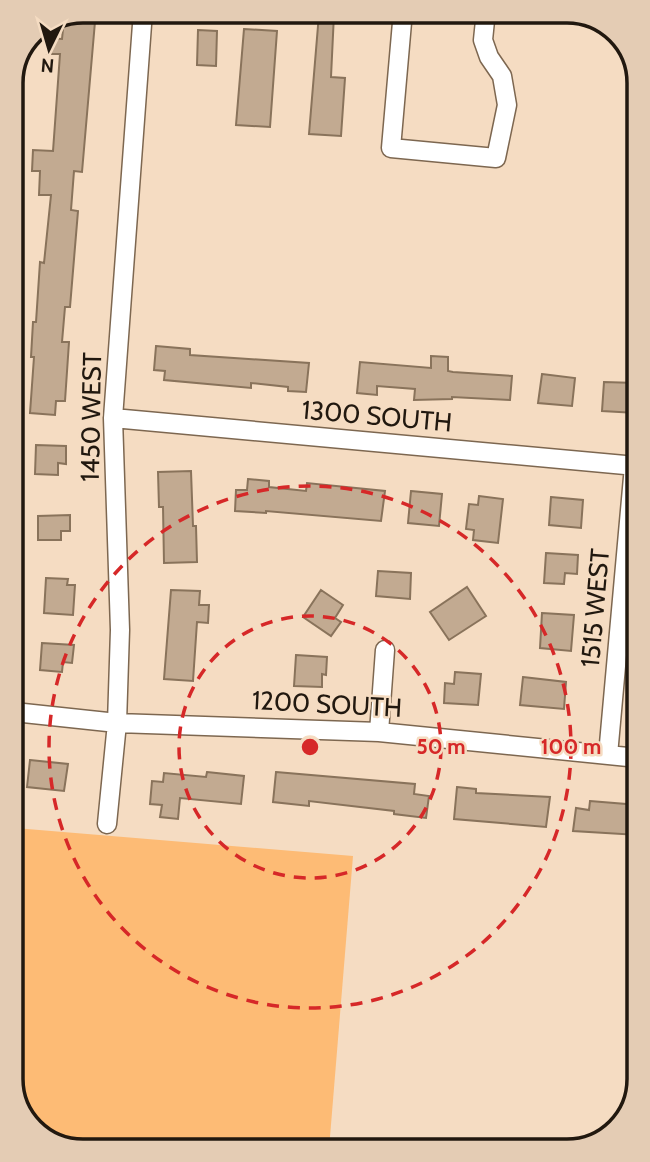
<svg xmlns="http://www.w3.org/2000/svg" width="650" height="1162" font-family="Cabin,sans-serif">
<rect width="100%" height="100%" fill="#f5dcc2"/>
<path fill="#fdbb75" d="M 15,828 L 353,856 L 329,1149 L 78,1151 L 39,1137 L 16,1107 Z"/>
<path fill="#c2aa91" stroke="#89735b" stroke-width="2" d="M 83,10 L 96,10 L 82,172 L 74,171 L 71,210 L 78,211 L 70,307 L 65,307 L 62,342 L 69,342 L 65,401 L 56,401 L 55,415 L 30,413 L 34,357 L 31,357 L 33,322 L 36,322 L 40,262 L 44,263 L 51,195 L 39,195 L 40,171 L 32,171 L 33,150 L 53,151 L 60,54 L 47,54 L 48,38 L 62,39 L 64,19 Z
M 319,14 L 334,14 L 331,77 L 345,78 L 341,136 L 309,134 Z
M 244,29 L 277,31 L 270,127 L 236,125 Z
M 198,30 L 217,31 L 216,66 L 197,65 Z
M 156,346 L 190,349 L 190,355 L 309,363 L 306,392 L 288,391 L 288,387 L 251,383 L 251,388 L 164,380 L 165,371 L 154,370 Z
M 431,356 L 448,357 L 448,371 L 453,372 L 512,376 L 510,400 L 452,397 L 452,399 L 414,400 L 415,389 L 377,386 L 377,395 L 357,393 L 360,362 L 431,368 Z
M 542,374 L 575,378 L 572,406 L 538,403 Z
M 604,382 L 636,383 L 636,413 L 602,411 Z
M 36,445 L 66,446 L 66,464 L 58,463 L 58,475 L 35,474 Z
M 191,471 L 193,526 L 196,526 L 197,562 L 164,563 L 163,507 L 159,507 L 158,472 Z
M 248,479 L 269,481 L 269,487 L 306,491 L 307,483 L 385,491 L 381,521 L 266,511 L 266,513 L 235,511 L 236,490 L 247,490 Z
M 411,491 L 442,494 L 439,526 L 408,523 Z
M 479,496 L 503,499 L 498,543 L 473,540 L 474,530 L 466,529 L 469,504 L 478,505 Z
M 551,497 L 583,500 L 581,528 L 549,525 Z
M 70,515 L 70,531 L 61,531 L 61,540 L 38,540 L 38,516 Z
M 546,553 L 578,555 L 577,574 L 565,573 L 564,584 L 544,583 Z
M 378,571 L 411,573 L 410,599 L 376,596 Z
M 46,578 L 68,579 L 67,585 L 75,585 L 73,615 L 44,613 Z
M 467,587 L 486,616 L 449,640 L 430,612 Z
M 171,590 L 200,591 L 199,605 L 209,605 L 208,623 L 197,622 L 193,681 L 164,679 Z
M 321,590 L 343,605 L 335,618 L 341,622 L 331,636 L 303,617 Z
M 542,613 L 574,615 L 571,651 L 540,648 Z
M 42,643 L 74,645 L 72,663 L 63,662 L 62,672 L 40,670 Z
M 296,655 L 327,657 L 326,675 L 322,674 L 322,687 L 294,686 Z
M 455,672 L 481,674 L 478,705 L 444,703 L 445,683 L 454,684 Z
M 523,677 L 566,682 L 564,709 L 520,705 Z
M 30,760 L 68,764 L 64,791 L 27,787 Z
M 207,772 L 244,776 L 241,804 L 180,798 L 178,819 L 160,817 L 162,805 L 150,804 L 152,781 L 163,782 L 164,773 L 206,777 Z
M 276,772 L 415,784 L 414,794 L 429,796 L 426,818 L 394,814 L 394,811 L 309,801 L 309,806 L 273,802 Z
M 457,787 L 476,789 L 476,793 L 550,797 L 546,827 L 454,819 Z
M 590,801 L 638,805 L 638,835 L 573,831 L 576,808 L 589,810 Z"/>
<g fill="none" stroke-linecap="round" stroke-linejoin="round">
<g stroke="#7d6750" stroke-width="21">
<path id="minor" d="M 403,11 L 391,148 L 496,158 L 507,105 L 502,76 L 489,57 L 483,40 L 486,11
M 113,418 L 636,466
M 14,712 L 117,723 L 379,732 L 638,758
M 379,732 L 385,650
M 608,755 L 634,466
M 107,824 L 117,723 L 120,630 L 113,418 L 143,11"/>
</g>
<use href="#minor" stroke="#fff" stroke-width="18"/>
</g>
<g fill="none" stroke="#d62828" stroke-width="3.5" stroke-dasharray="12 9">
<circle cx="310" cy="747" r="131"/>
<circle cx="310" cy="747" r="261"/>
</g>
<g text-anchor="middle" dominant-baseline="central" stroke-width="5" stroke-linejoin="round" paint-order="stroke">
<g font-size="26" fill="#21180f" stroke="#f5dcc2">
<text transform="translate(377 416) rotate(5)">1300 SOUTH</text>
<text transform="translate(91 417) rotate(-89)">1450 WEST</text>
<text transform="translate(595 608) rotate(-85)">1515 WEST</text>
<text transform="translate(327 704) rotate(3)">1200 SOUTH</text>
</g>
</g>
<path d="M0 0H650V1162H0ZM83 23H567A60 60 0 0 1 627 83V1079A60 60 0 0 1 567 1139H83A60 60 0 0 1 23 1079V83A60 60 0 0 1 83 23Z" fill="#e4ccb4" fill-rule="evenodd"/>
<path fill="none" stroke="#21180f" stroke-width="3.5" d="M83 23H567A60 60 0 0 1 627 83V1079A60 60 0 0 1 567 1139H83A60 60 0 0 1 23 1079V83A60 60 0 0 1 83 23Z"/>
<circle cx="310" cy="747" r="10" fill="#d62828" stroke="#f5dcc2" stroke-width="3.5"/>
<g font-size="21" text-anchor="middle" font-weight="bold" fill="#d62828" stroke="#f5dcc2" stroke-width="5" stroke-linejoin="round" paint-order="stroke">
<text x="441" y="754">50 m</text>
<text x="571" y="754">100 m</text>
</g>
<g transform="translate(49 49) rotate(185)" stroke="#f5dcc2" stroke-width="5" paint-order="stroke">
<path d="M0-5L12 26L0 18L-12 26Z" fill="#21180f"/>
<text y="-10" font-size="19" font-weight="bold" text-anchor="middle" fill="#21180f">N</text>
</g>
</svg>
